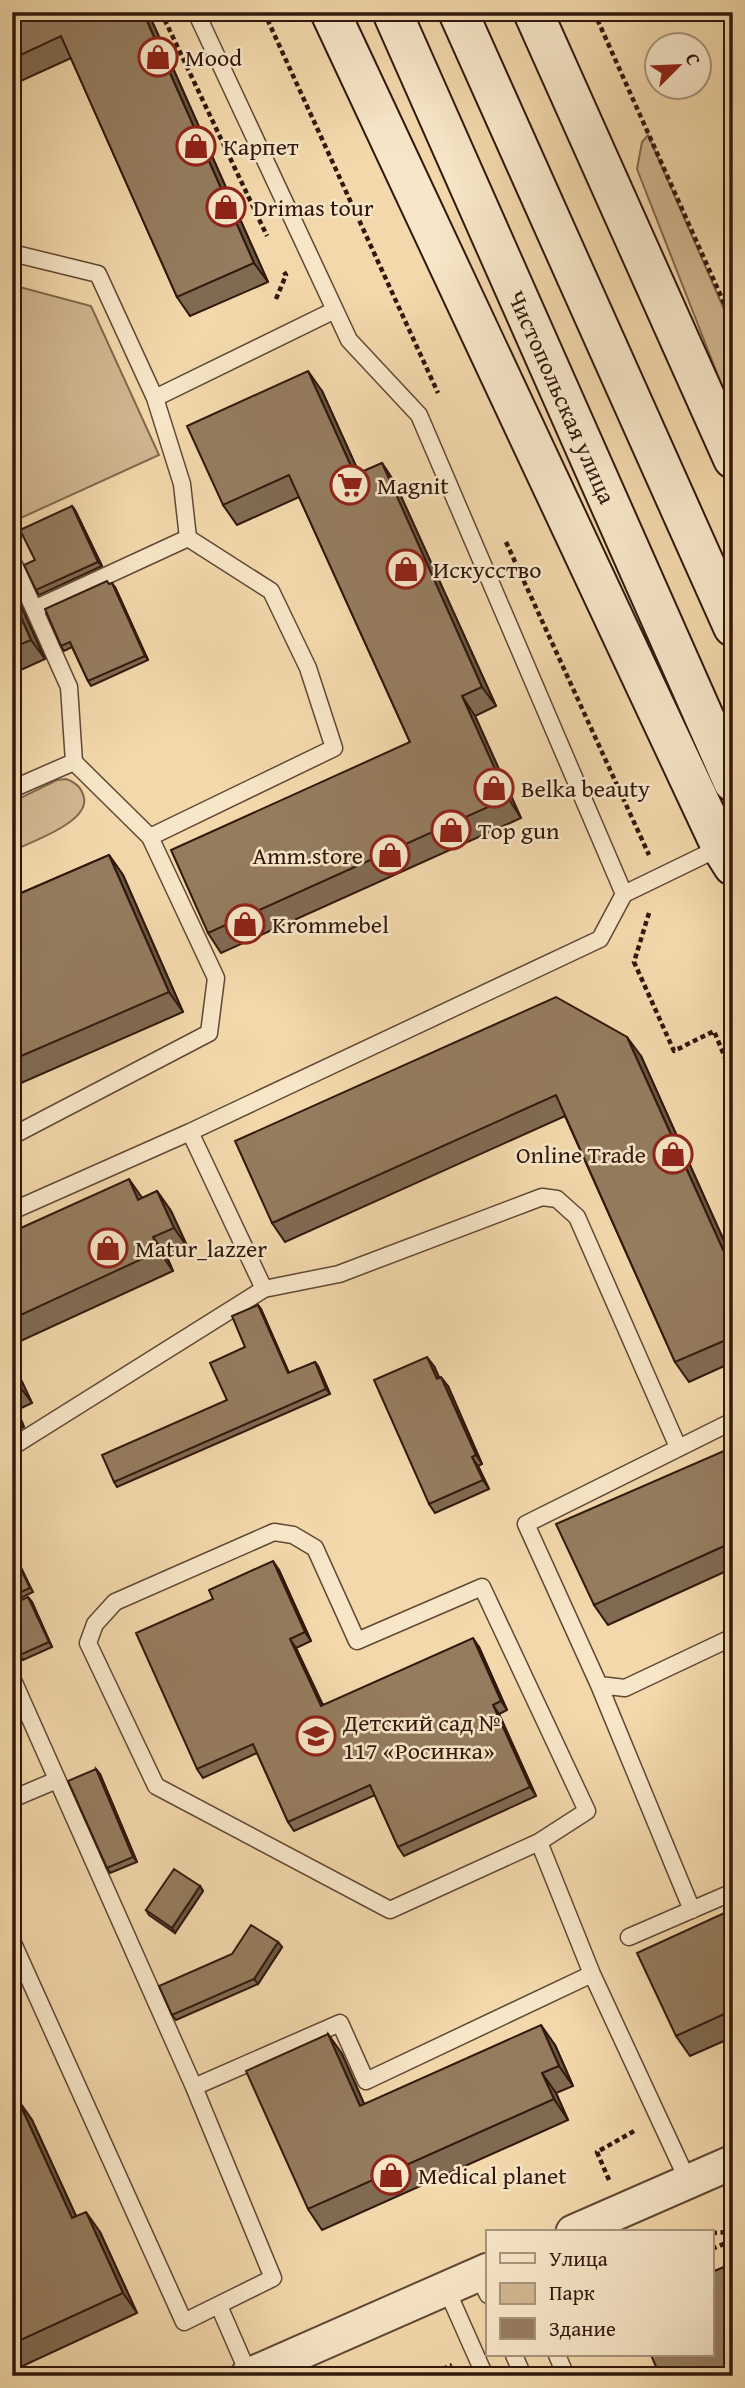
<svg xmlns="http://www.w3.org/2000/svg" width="745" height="2388" font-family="'Gentium Book Plus',serif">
<rect width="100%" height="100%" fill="#f2d8ab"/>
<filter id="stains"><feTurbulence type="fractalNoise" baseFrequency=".00286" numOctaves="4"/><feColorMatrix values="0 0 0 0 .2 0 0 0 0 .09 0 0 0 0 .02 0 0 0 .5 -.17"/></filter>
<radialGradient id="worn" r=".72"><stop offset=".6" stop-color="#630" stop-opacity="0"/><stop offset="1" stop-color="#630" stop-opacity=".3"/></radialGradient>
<path fill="#d1b790" stroke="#81684e" stroke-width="2" d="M 648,135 L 733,330 L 733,414 L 637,169 L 642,142 Z
M 12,285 L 91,306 L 159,455 L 12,522 Z
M 66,779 C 75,782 82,787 84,798 C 89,822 31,842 12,851 L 12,802 L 57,780 Z"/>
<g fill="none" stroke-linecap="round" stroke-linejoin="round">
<g stroke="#614834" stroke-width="19">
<path id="lane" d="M 196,12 L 349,340 L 419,415 L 624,894
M 12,253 L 98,274 L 155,398 L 182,484 L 188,538
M 155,398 L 335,310
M 12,560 L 69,687 L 74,762 L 150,837 L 334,748 L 308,668 L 271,591 L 188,538
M 34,609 L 188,538
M 12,789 L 74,762
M 190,1132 L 264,1289
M 12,1136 L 209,1033 L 216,978 L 150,837
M 12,1211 L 190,1132 L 600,939 L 624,894 L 721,847
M 12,1447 L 264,1289 L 339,1274 L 542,1197 L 557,1199 L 577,1217 L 678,1447
M 12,1678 L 194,2087 L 273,2278 L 184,2322 L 12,1941
M 599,1685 L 625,1688 L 733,1637
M 12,1799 L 57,1780
M 539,1842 L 587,1811 L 482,1587 L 357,1641 L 315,1548 L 293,1535 L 274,1532 L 115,1602 L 95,1624 L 88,1643 L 156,1786 L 390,1910 L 539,1842 L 592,1974 L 688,2181
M 692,1910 L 599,1685 L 526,1524 L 733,1421
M 629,1937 L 733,1892
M 194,2087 L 340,2023 L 366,2081 L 592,1974
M 478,2274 L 488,2295
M 446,2288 L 485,2376
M 219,2306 L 249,2375
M 514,2355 L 523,2376
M 557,2355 L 566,2376"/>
</g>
<g stroke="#614834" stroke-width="37">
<path id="street" d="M 573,2232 L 733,2162
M 247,2376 L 488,2270"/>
</g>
<g stroke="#31180d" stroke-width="42">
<path id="secondary" d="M 330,12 L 721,847 L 733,866
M 392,12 L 733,782
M 458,12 L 733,627
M 533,12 L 733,459"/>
</g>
<path stroke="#31180d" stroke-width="4.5" stroke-dasharray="5 3.5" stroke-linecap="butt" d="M 161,12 L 267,236
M 264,12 L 438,393
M 594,12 L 733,323
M 276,299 L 286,275 L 284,272
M 506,542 L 649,855
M 649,913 L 634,962 L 674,1051 L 714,1031 L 733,1077
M 609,2180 L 597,2152 L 636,2130
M 712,2233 L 733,2232
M 712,2249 L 733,2240
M 427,2376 L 452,2365"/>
<use href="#lane" stroke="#f7e6c8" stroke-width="16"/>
<use href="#street" stroke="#f7e6c8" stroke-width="33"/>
<use href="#secondary" stroke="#f7e6c8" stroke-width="38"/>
</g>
<path fill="#806b52" stroke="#31180d" stroke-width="2" d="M 12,12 L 148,12 L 268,282 L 190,316 L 177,297 L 71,58 L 12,85 Z
M 322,391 L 359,473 L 382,463 L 395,483 L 496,706 L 475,716 L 521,818 L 221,953 L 208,933 L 410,742 L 299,497 L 237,525 L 223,505 Z
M 72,506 L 75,510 L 102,566 L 39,595 L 36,590 L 35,560 Z
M 109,584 L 115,587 L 148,660 L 91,686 L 88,681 L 72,647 L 64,651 L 61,646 Z
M 12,586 L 45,659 L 12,674 Z
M 109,855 L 123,875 L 183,1012 L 12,1087 L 12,897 Z
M 641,1056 L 733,1261 L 733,1362 L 689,1382 L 675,1362 L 565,1116 L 285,1242 L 272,1223 Z
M 157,1191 L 171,1211 L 188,1248 L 167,1257 L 173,1271 L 12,1345 L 12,1232 L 142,1198 Z
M 258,1305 L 261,1309 L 289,1373 L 315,1362 L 318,1366 L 330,1394 L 117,1487 L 114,1482 L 227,1400 L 245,1347 Z
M 12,1361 L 32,1403 L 17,1410 L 24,1427 L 12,1433 Z
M 434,1366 L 439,1378 L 448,1386 L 482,1464 L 478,1466 L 489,1489 L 435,1513 L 429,1504 Z
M 733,1447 L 733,1568 L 608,1625 L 594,1605 Z
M 12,1549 L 33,1592 L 12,1602 Z
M 279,1570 L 311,1641 L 296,1648 L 323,1705 L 479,1647 L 507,1710 L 499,1714 L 536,1796 L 404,1856 L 398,1847 L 375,1795 L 294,1831 L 288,1822 L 257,1753 L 203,1778 L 197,1769 L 213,1599 Z
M 28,1597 L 32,1602 L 52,1647 L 23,1660 L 20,1655 Z
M 96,1769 L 100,1774 L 137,1862 L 110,1873 L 107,1868 Z
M 200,1886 L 203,1891 L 175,1933 L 149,1915 L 146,1910 Z
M 733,1909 L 733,2037 L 690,2056 L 676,2036 Z
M 278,1942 L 282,1947 L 258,1984 L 176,2020 L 172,2015 Z
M 328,2034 L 342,2054 L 364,2104 L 555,2045 L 573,2086 L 556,2093 L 568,2120 L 322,2230 L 308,2209 Z
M 18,2100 L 32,2120 L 76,2216 L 100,2232 L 137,2313 L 12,2371 L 12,2103 Z"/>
<path fill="#685742" stroke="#31180d" stroke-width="2" d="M 143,12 L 148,12 L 268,282 L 254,263 Z
M 308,371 L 322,391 L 369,495 L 355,475 Z
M 382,463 L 395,483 L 496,706 L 482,687 Z
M 72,506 L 75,510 L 102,566 L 98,562 Z
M 112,583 L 115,587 L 148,660 L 145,656 Z
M 12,586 L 45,659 L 31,640 L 12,597 Z
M 462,696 L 475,716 L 521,818 L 508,798 Z
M 109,855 L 123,875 L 183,1012 L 169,992 Z
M 627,1037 L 641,1056 L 733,1261 L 733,1272 Z
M 129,1179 L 143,1199 L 138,1200 Z
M 157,1191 L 171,1211 L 188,1248 L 174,1228 Z
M 153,1237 L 167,1257 L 173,1271 L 159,1251 Z
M 258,1305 L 261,1309 L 291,1378 L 288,1373 Z
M 427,1357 L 434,1366 L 444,1388 L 437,1379 Z
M 12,1361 L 32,1403 L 17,1383 L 12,1372 Z
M 315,1362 L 318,1366 L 330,1394 L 326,1389 Z
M 441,1377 L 448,1386 L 482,1464 L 476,1455 Z
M 12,1403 L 17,1410 L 24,1427 L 12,1409 Z
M 472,1457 L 478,1466 L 489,1489 L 483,1480 Z
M 273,1561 L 279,1570 L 311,1641 L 305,1632 Z
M 28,1597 L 32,1602 L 52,1647 L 49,1642 Z
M 473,1638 L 479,1647 L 507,1710 L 501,1701 Z
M 290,1639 L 296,1648 L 327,1715 L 321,1706 Z
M 493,1705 L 499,1714 L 536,1796 L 530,1787 Z
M 96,1769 L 100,1774 L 137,1862 L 133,1857 Z
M 200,1886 L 203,1891 L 175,1933 L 172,1928 Z
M 278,1942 L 282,1947 L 258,1984 L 254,1979 Z
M 541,2025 L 555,2045 L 573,2086 L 559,2066 Z
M 328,2034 L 342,2054 L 374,2126 L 360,2106 Z
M 542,2073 L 556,2093 L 568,2120 L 554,2099 Z
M 18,2100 L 32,2120 L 86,2238 L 72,2218 Z
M 86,2212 L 100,2232 L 137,2313 L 123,2293 Z"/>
<path fill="#957c5f" stroke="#31180d" stroke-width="2" d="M 12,12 L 143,12 L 254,263 L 177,297 L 61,36 L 12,59 Z
M 308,371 L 355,475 L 382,463 L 482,687 L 462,696 L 508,798 L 208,933 L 171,850 L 410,742 L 289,475 L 223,505 L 187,426 Z
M 72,506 L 98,562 L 36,590 L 24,565 L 35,560 L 20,530 Z
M 107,581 L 109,584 L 112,583 L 145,656 L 88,681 L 70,642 L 61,646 L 45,609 Z
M 12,597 L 31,640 L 12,648 Z
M 109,855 L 169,992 L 12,1060 L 12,897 Z
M 556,997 L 627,1037 L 733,1272 L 733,1337 L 675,1362 L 556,1095 L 272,1223 L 235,1141 Z
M 129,1179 L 138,1200 L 157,1191 L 174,1228 L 153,1237 L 159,1251 L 12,1319 L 12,1232 Z
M 258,1305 L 288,1373 L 315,1362 L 326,1389 L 114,1482 L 102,1455 L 227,1400 L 210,1363 L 245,1347 L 232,1316 Z
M 427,1357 L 437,1379 L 441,1377 L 476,1455 L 472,1457 L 483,1480 L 429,1504 L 374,1380 Z
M 12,1372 L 17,1383 L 12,1386 Z
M 733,1447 L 733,1542 L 594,1605 L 556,1524 Z
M 12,1551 L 30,1588 L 12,1596 Z
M 273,1561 L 305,1632 L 290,1639 L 321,1706 L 473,1638 L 501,1701 L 493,1705 L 530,1787 L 398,1847 L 370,1785 L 288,1822 L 253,1744 L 197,1769 L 136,1633 L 213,1599 L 209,1590 Z
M 28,1597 L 49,1642 L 20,1655 L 12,1638 L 12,1604 Z
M 96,1769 L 133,1857 L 107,1868 L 68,1781 Z
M 174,1869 L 200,1886 L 172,1928 L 146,1910 Z
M 733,1909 L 733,2010 L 676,2036 L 637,1953 Z
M 251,1925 L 278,1942 L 254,1979 L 172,2015 L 159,1986 L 232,1954 Z
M 541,2025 L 559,2066 L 542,2073 L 554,2099 L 308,2209 L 246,2071 L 328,2034 L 360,2106 Z
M 18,2100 L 72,2218 L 86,2212 L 123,2293 L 12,2344 L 12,2103 Z
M 733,2263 L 733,2376 L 660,2376 L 651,2355 L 712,2355 L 712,2272 Z"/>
<defs>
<g id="shop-ring" transform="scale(2.0125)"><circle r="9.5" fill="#f7e6c8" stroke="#8f2418" stroke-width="1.5"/><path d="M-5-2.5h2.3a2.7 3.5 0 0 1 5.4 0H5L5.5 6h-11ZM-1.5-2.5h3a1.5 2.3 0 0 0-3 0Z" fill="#8f2418"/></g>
<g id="supermarket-ring" transform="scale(2.0125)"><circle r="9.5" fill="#f7e6c8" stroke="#8f2418" stroke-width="1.5"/><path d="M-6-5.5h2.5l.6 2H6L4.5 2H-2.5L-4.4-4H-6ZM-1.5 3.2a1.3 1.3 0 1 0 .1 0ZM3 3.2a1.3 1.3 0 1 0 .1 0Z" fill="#8f2418"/></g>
<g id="school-ring" transform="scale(2.0125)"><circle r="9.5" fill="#f7e6c8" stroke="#8f2418" stroke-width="1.5"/><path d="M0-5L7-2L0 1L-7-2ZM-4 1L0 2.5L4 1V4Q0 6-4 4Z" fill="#8f2418"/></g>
</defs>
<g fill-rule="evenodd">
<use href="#shop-ring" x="158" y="57"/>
<use href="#shop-ring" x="196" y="146"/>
<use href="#shop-ring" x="226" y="207"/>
<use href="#supermarket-ring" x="350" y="485"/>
<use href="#shop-ring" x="406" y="569"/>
<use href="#shop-ring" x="494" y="788"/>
<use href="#shop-ring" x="451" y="830"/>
<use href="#shop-ring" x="390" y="855"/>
<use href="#shop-ring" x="245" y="924"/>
<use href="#shop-ring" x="673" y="1154"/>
<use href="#shop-ring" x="108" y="1248"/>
<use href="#school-ring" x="316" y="1736"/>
<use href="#shop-ring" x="391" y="2175"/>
</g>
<g text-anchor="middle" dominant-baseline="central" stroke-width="5" stroke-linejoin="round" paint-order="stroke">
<g font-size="24" fill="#31180d" stroke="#f7e6c8" text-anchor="start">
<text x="185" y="57">Mood</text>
<text x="223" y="146">Карпет</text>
<text x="253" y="207">Drimas tour</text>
<text x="377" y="485">Magnit</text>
<text x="433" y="569">Искусство</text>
<text x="521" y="788">Belka beauty</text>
<text x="478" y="830">Top gun</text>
<text x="363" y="855" text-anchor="end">Amm.store</text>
<text x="272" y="924">Krommebel</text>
<text x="646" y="1154" text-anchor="end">Online Trade</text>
<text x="135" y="1248">Matur_lazzer</text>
<text x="343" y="1722">Детский сад №<tspan x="343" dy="28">117 «Росинка»</tspan></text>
<text x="418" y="2175">Medical planet</text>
</g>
<g font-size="24" fill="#31180d" stroke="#f7e6c8">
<text transform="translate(562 397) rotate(66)">Чистопольская улица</text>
</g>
</g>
<rect width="745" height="2388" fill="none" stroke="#f2d8ab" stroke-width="42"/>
<rect x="14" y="14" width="717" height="2360" fill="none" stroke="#31180d" stroke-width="3.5"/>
<rect x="21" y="21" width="703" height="2346" fill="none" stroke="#31180d" stroke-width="2"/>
<rect x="486" y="2230" width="228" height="126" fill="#f7e6c8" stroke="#a8947d" stroke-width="2"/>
<rect x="500" y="2253" width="35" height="10" fill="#f7e6c8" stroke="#a8947d" stroke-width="2"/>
<text x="549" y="2266" font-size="21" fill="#31180d">Улица</text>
<rect x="500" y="2283" width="35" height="21" fill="#d1b790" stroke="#a8947d" stroke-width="2"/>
<text x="549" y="2300" font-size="21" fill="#31180d">Парк</text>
<rect x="500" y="2318" width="35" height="21" fill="#957c5f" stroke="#a8947d" stroke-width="2"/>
<text x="549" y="2336" font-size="21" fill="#31180d">Здание</text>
<g transform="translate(678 66) rotate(66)"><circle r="33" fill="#f7e6c8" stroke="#a8947d" stroke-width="2"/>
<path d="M0-5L12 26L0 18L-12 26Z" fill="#8f2418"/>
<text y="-10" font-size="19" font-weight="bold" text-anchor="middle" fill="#31180d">С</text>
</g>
<rect width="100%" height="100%" filter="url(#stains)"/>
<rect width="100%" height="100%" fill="url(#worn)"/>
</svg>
